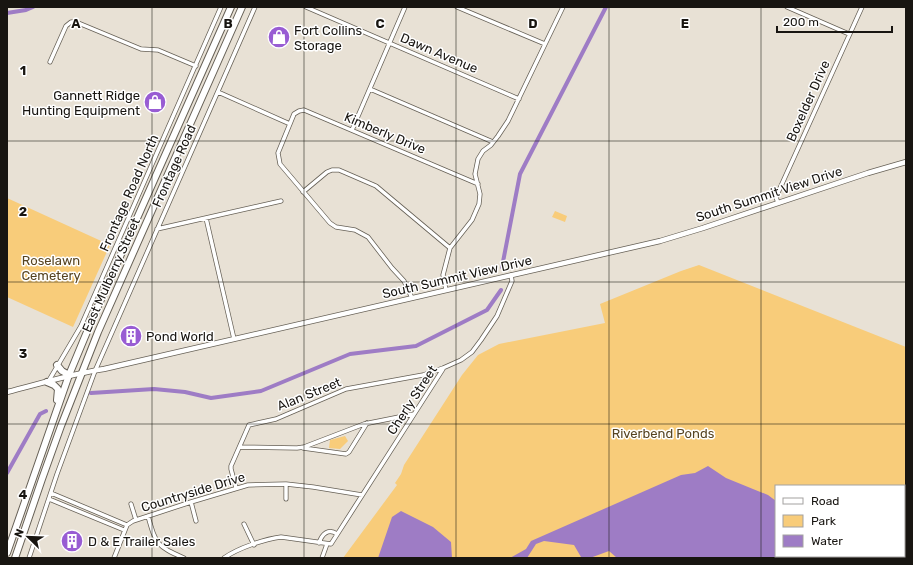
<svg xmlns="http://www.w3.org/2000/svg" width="913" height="565" font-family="Rubik,sans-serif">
<rect width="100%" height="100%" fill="#e8e1d5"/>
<path fill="#f8cc7a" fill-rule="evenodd" d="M 7,198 L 110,245 L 73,327 L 7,297 Z
M 555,211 L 567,216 L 565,222 L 552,217 Z
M 699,265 L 906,347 L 906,558 L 343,558 L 397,485 L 395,483 L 401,474 L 404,465 L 462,375 L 478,355 L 499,344 L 605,323 L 600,304 L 681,271 ZM 776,486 L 904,486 L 904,556 L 776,556 Z
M 345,436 L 348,441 L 340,449 L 329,448 L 330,440 Z"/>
<path fill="#9e7cc5" d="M 708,466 L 726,478 L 768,495 L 776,501 L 776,556 L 831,556 L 831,558 L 617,558 L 609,551 L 590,558 L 581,557 L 574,545 L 544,541 L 536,544 L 527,558 L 510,558 L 526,549 L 531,541 L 681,475 L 695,473 Z
M 904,509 L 906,509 L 906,542 L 904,541 Z
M 401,511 L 433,527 L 451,542 L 452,558 L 378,558 L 392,517 Z"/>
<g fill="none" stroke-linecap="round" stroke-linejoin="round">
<path stroke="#9e7cc5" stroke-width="4" d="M 7,13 L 26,10 L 33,7
M 502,267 L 520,174 L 606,7
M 91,393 L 154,389 L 185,392 L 211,398 L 261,391 L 350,354 L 416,346 L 487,310 L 501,290
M 7,473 L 40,414 L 46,411"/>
<g stroke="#666056" stroke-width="5">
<path id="minor" d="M 306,7 L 519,99
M 457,7 L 545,44
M 787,7 L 849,34
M 50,62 L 66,26 L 71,22 L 76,22 L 141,49 L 158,50 L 196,66
M 370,89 L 493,142
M 218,92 L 290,124
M 352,130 L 405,7
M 303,192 L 327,172 L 332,170 L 339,170 L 376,186 L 450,248
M 778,203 L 776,197 L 862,7
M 206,218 L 234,339
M 157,229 L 281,201
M 446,290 L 443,275 L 450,248 L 472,220 L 479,204 L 480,194 L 475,174 L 478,159 L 483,151 L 491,145 L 498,136 L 508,121 L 563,7
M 412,298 L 404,281 L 392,268 L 368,237 L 355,230 L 336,227 L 330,223 L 280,164 L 278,153 L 294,114 L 299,111 L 304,110 L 478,184
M 48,382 L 81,326 L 221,7
M 240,447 L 297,448 L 304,447 L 364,424 L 414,414
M 303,448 L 346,454 L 349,452 L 367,423
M 236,488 L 231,469 L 231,466 L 249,425 L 276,419 L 346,389 L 423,375 L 443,368 L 461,360 L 472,352 L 481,340 L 497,316 L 512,281 L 511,275
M 51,493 L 127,525
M 49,499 L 124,530
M 286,499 L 286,484
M 191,502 L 196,521
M 131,504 L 136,520
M 148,516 C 156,545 157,546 184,558
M 244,524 L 254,545
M 319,543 C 322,534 328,528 337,534
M 29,558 L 57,474 L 95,371 L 255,7
M 114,558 L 127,525 L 133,521 L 191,502 L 248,485 L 286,484 L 313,487 L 362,495
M 224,558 C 238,548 265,539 281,537 L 331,544 L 443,369
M 322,558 L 327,544"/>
</g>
<g stroke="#666056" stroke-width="6">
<path id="tertiary" d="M 7,392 C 39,384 71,374 104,369 L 660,241 L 703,228 L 868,173 L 906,162"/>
</g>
<g stroke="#666056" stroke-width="8">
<path id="trunk" d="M 57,365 L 62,371 L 69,375
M 47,382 L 54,385 L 58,389 L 57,400
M 7,553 L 69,375 L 94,315 L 231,7
M 15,558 L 42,479 L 61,426 L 98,332 L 242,7"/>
</g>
<use href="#minor" stroke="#fff" stroke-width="3.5"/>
<use href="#tertiary" stroke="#fff" stroke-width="4.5"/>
<use href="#trunk" stroke="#fff" stroke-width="6"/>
</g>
<path fill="none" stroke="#181511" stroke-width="1" stroke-opacity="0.55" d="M 152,7 L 152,558M 304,7 L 304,558M 456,7 L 456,558M 609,7 L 609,558M 761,7 L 761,558M 7,141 L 906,141M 7,282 L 906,282M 7,424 L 906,424"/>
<defs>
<g id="shop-disc" transform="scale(1.15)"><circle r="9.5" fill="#985cd3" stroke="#fff"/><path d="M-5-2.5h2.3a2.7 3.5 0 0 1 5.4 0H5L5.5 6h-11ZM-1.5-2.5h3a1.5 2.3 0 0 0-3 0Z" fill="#fff"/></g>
<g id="building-disc" transform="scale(1.15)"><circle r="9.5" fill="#985cd3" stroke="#fff"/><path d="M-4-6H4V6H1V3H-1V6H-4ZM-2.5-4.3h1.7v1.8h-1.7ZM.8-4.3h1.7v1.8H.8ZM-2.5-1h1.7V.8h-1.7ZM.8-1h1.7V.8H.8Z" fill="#fff"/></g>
</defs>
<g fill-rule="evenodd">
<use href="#shop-disc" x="279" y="37"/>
<use href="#shop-disc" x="155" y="102"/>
<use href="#building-disc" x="131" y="336"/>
<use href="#building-disc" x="72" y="541"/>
</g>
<g text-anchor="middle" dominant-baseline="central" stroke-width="3" stroke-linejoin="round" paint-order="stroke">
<g font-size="13" fill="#181511" stroke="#fff" text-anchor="start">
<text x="294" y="30">Fort Collins<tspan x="294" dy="15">Storage</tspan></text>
<text x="140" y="95" text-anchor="end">Gannett Ridge<tspan x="140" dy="15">Hunting Equipment</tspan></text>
<text x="146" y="336">Pond World</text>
<text x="88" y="541">D &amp; E Trailer Sales</text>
</g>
<g font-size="13" fill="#181511" stroke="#fff">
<text transform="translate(439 53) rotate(23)">Dawn Avenue</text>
<text transform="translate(808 101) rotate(-66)">Boxelder Drive</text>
<text transform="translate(385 133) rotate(23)">Kimberly Drive</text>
<text transform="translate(174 166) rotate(-66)">Frontage Road</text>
<text transform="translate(129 193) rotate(-66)">Frontage Road North</text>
<text transform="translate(769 194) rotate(-18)">South Summit View Drive</text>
<text transform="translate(111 275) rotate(-66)">East Mulberry Street</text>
<text transform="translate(457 277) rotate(-13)">South Summit View Drive</text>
<text transform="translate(309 394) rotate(-22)">Alan Street</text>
<text transform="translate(412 400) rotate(-57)">Cherly Street</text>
<text transform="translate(193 492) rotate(-17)">Countryside Drive</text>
</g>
<g font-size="13" fill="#574421" stroke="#fff">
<text x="51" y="260">Roselawn<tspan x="51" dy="15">Cemetery</tspan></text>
<text x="663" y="433">Riverbend Ponds</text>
</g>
</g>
<g font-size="13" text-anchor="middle" font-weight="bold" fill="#181511" stroke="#fff" stroke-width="3" stroke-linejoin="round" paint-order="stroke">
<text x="76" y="28">A</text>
<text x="228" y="28">B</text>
<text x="380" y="28">C</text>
<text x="533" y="28">D</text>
<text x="685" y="28">E</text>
<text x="23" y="75">1</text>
<text x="23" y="216">2</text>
<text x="23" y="358">3</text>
<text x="23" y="499">4</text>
</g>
<rect width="913" height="565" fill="none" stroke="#181511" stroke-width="16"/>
<rect x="775" y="485" width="130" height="72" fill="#ffffff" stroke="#a3a1a0"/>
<rect x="783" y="498" width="20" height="6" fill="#ffffff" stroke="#a3a1a0"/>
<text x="811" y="505" font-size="12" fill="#181511">Road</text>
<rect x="783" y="515" width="20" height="12" fill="#f8cc7a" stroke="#a3a1a0"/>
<text x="811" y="525" font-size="12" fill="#181511">Park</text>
<rect x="783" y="535" width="20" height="12" fill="#9e7cc5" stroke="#a3a1a0"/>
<text x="811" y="545" font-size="12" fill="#181511">Water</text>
<g transform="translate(28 537) rotate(293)" stroke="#ffffff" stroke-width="3" paint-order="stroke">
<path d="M0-3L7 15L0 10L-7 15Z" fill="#181511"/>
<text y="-6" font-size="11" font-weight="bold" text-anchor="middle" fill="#181511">N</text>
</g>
<path d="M777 26v6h115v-6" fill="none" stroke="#181511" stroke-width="2"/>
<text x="783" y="26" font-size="12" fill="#181511" stroke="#ffffff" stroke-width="3" paint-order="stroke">200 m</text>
</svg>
